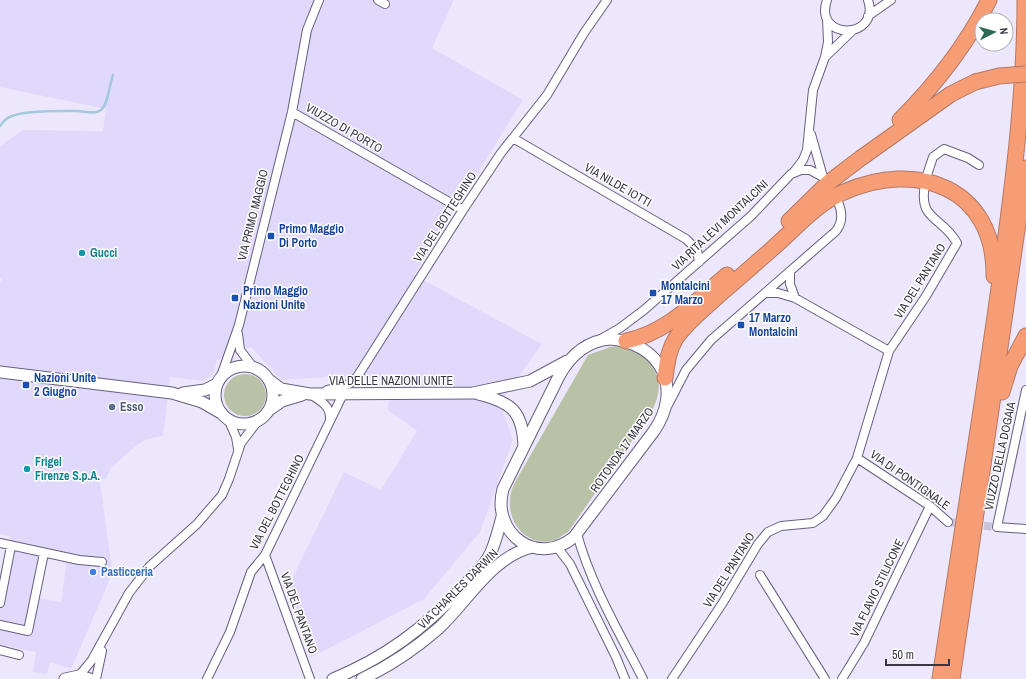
<svg xmlns="http://www.w3.org/2000/svg" width="1026" height="679" font-family="'Archivo Narrow',sans-serif">
<rect width="100%" height="100%" fill="#ede7fd"/>
<path fill="#e1d9fb" fill-rule="evenodd" d="M 0,0 L 454,0 L 432,48 L 523,100 L 414,275 L 542,344 L 500,403 L 513,440 L 480,532 L 424,599 L 310,658 L 287,589 L 344,472 L 381,490 L 417,431 L 388,410 L 390,379 L 345,376 L 282,380 L 251,347 L 217,360 L 214,372 L 210,377 L 203,381 L 170,377 L 163,436 L 145,440 L 133,448 L 111,468 L 106,479 L 100,480 L 112,571 L 107,586 L 71,669 L 50,662 L 47,674 L 33,672 L 36,652 L 0,645 L 0,589 L 10,536 L 0,534 L 0,283 L 2,279 L 0,278 L 0,146 L 23,130 L 103,131 L 106,109 L 0,87 ZM 49,556 L 64,560 L 66,566 L 61,602 L 38,598 Z"/>
<path fill="#b9c1a7" d="M 610,347 C 614,347 621,345 625,347 C 645,351 663,374 658,394 C 657,401 653,408 650,415 L 568,532 C 564,534 560,538 555,540 C 529,548 508,525 510,500 C 510,492 514,484 518,477 L 588,355 Z
M224 395a21 21 0 1 1 42 0a21 21 0 1 1-42 0Z"/>
<g fill="none" stroke-linecap="round" stroke-linejoin="round">
<path stroke="#a3c9de" stroke-width="2.5" d="M 0,126 C 4,121 6,118 12,116 C 25,110 61,111 77,111 C 84,111 95,115 101,110 C 109,103 109,85 113,75"/>
<path stroke="#c9c4d8" stroke-width="8" stroke-dasharray="8 4" stroke-linecap="butt" d="M 948,522 L 997,527"/>
<g stroke="#675f7e" stroke-width="10">
<path id="street" d="M 378,0 L 385,4
M 827,0 C 813,41 881,40 868,0
M 868,16 L 891,0
M 825,57 L 852,31
M 292,112 L 463,210
M 811,134 L 823,177
M 513,138 L 686,239 L 697,250 L 699,262
M 793,173 L 803,160 L 807,150 L 813,90 L 825,57 L 828,42 L 827,19
M 927,175 L 933,157 L 944,149 L 968,158 L 979,165
M 790,271 L 790,284 L 795,298
M 765,293 L 778,293 L 795,298 L 889,351
M 238,334 L 240,350 L 253,367
M 601,339 L 620,328 L 644,310 L 751,216 L 791,174 L 801,170 L 810,170 L 823,177
M 220,379 L 239,325 L 292,112 L 307,30 L 319,0
M 327,390 L 349,384 L 357,377 L 463,210 L 501,153 L 547,95 L 584,33 L 607,0
M 1026,390 L 997,527 L 1026,529
M 310,394 C 321,401 331,406 330,420
M 668,405 L 686,370 L 711,340 L 836,231 C 843,222 842,211 838,202
M 228,419 L 236,437 L 238,449
M 857,458 L 930,506 L 948,522
M 577,534 C 591,585 619,632 643,679
M 0,543 L 79,560 L 102,562
M 557,547 L 570,564 L 616,657 L 625,679
M 265,555 L 310,679
M 760,575 L 825,679
M 0,603 L 11,546
M 0,625 L 28,631 L 44,553
M 0,650 L 19,655
M 79,676 L 92,660 L 129,593 L 149,567 L 197,524 L 222,495 L 229,479 L 241,443 L 257,422
M 96,679 L 102,651
M 207,679 L 230,632 L 251,572 L 265,555 L 343,394
M 672,679 L 722,604 L 758,544 L 768,532 L 781,526 L 813,523 L 823,516 L 836,498 L 857,458 L 889,351 L 926,296 L 957,243 C 942,216 918,221 925,185
M 842,679 L 864,643 L 930,506"/>
</g>
<g stroke="#675f7e" stroke-width="13">
<path id="secondary" d="M 610,339 C 662,343 683,389 654,431 L 574,537 C 537,568 491,533 503,489 L 559,376 C 570,356 586,341 610,339 Z
M215 395a29 29 0 1 1 58 0a29 29 0 1 1-58 0Z
M 0,372 L 172,393 L 202,402 L 221,413
M 269,380 L 281,389 L 310,394 L 473,393 L 530,381 L 567,361
M 183,393 L 205,390 L 217,384
M 478,394 C 511,402 523,411 524,447
M 269,410 L 282,401 L 302,395
M 65,679 L 79,676 L 90,679
M 333,679 C 386,657 423,629 462,588 C 471,578 481,569 488,558 C 495,546 498,531 502,517
M 362,679 C 390,666 416,648 439,628 C 468,601 492,556 533,547"/>
</g>
<g stroke="#b47964" stroke-width="17">
<path id="highway" d="M 900,120 C 936,84 966,46 989,0
M 789,221 L 828,183 L 861,158 L 951,94 L 975,82
M 626,341 C 667,333 696,301 727,275
M 665,378 C 667,364 668,351 676,338 C 687,322 704,309 719,295 C 737,280 755,264 773,248 C 795,229 817,203 844,192 C 917,160 995,187 994,276
M 1002,392 L 1010,366 L 1026,336
M 940,679 C 959,548 981,418 999,288 C 1012,192 1025,97 1025,0
M 952,679 L 1026,168"/>
</g>
<use href="#street" stroke="#fff" stroke-width="8"/>
<use href="#secondary" stroke="#fff" stroke-width="11"/>
<use href="#highway" stroke="#f79d76" stroke-width="15"/>
<g stroke="#b47964" stroke-width="17" stroke-linecap="butt">
<path id="highway-bridge" d="M 975,82 L 999,76 L 1026,74"/>
</g>
<use href="#highway-bridge" stroke="#f79d76" stroke-width="15"/>
</g>
<g fill="#1a4fb4" stroke="#fff" stroke-width="1.5">
<rect x="267" y="232" width="8" height="8" rx="2"/>
<rect x="649" y="289" width="8" height="8" rx="2"/>
<rect x="231" y="294" width="8" height="8" rx="2"/>
<rect x="737" y="321" width="8" height="8" rx="2"/>
<rect x="22" y="381" width="8" height="8" rx="2"/>
</g>
<g fill="#0f9aa8" stroke="#fff" stroke-width="1.5">
<circle cx="82" cy="253" r="4"/>
<circle cx="27" cy="469" r="4"/>
</g>
<circle fill="#5c6f8a" stroke="#fff" stroke-width="1.5" cx="112" cy="407" r="4"/>
<circle fill="#3f7fe0" stroke="#fff" stroke-width="1.5" cx="93" cy="572" r="4"/>
<g text-anchor="middle" dominant-baseline="central" stroke-width="3" stroke-linejoin="round" paint-order="stroke">
<g font-size="12" fill="#393644" stroke="#fff">
<text transform="translate(344 128) rotate(30)">VIUZZO DI PORTO</text>
<text transform="translate(618 185) rotate(30)">VIA NILDE IOTTI</text>
<text transform="translate(253 215) rotate(-76)">VIA PRIMO MAGGIO</text>
<text transform="translate(445 217) rotate(-57)">VIA DEL BOTTEGHINO</text>
<text transform="translate(720 225) rotate(-43)">VIA RITA LEVI MONTALCINI</text>
<text transform="translate(920 281) rotate(-58)">VIA DEL PANTANO</text>
<text x="391" y="381">VIA DELLE NAZIONI UNITE</text>
<text transform="translate(622 450) rotate(-55)">ROTONDA 17 MARZO</text>
<text transform="translate(1000 456) rotate(-78)">VIUZZO DELLA DOGAIA</text>
<text transform="translate(910 480) rotate(35)">VIA DI PONTIGNALE</text>
<text transform="translate(277 502) rotate(-63)">VIA DEL BOTTEGHINO</text>
<text transform="translate(729 570) rotate(-58)">VIA DEL PANTANO</text>
<text transform="translate(877 588) rotate(-64)">VIA FLAVIO STILICONE</text>
<text transform="translate(458 589) rotate(-45)">VIA CHARLES DARWIN</text>
<text transform="translate(299 613) rotate(70)">VIA DEL PANTANO</text>
</g>
<g font-size="12" font-weight="bold" fill="#164399" stroke="#fff" text-anchor="start">
<text x="279" y="229">Primo Maggio<tspan x="279" dy="14">Di Porto</tspan></text>
<text x="661" y="286">Montalcini<tspan x="661" dy="14">17 Marzo</tspan></text>
<text x="243" y="291">Primo Maggio<tspan x="243" dy="14">Nazioni Unite</tspan></text>
<text x="749" y="318">17 Marzo<tspan x="749" dy="14">Montalcini</tspan></text>
<text x="34" y="378">Nazioni Unite<tspan x="34" dy="14">2 Giugno</tspan></text>
</g>
<g font-size="12" font-weight="bold" fill="#0d838f" stroke="#fff" text-anchor="start">
<text x="90" y="253">Gucci</text>
<text x="35" y="462">Frigel<tspan x="35" dy="14">Firenze S.p.A.</tspan></text>
</g>
<g font-size="12" font-weight="bold" fill="#4e5e75" stroke="#fff" text-anchor="start">
<text x="120" y="407">Esso</text>
</g>
<g font-size="12" font-weight="bold" fill="#366cbe" stroke="#fff" text-anchor="start">
<text x="101" y="572">Pasticceria</text>
</g>
</g>
<g transform="translate(994 32) rotate(84)"><circle r="19" fill="#ffffff" stroke="#b0afb4"/>
<path d="M0-3L7 15L0 10L-7 15Z" fill="#2c6a56"/>
<text y="-6" font-size="11" font-weight="bold" text-anchor="middle" fill="#393644">N</text>
</g>
<path d="M886 659v6h63v-6" fill="none" stroke="#393644" stroke-width="2"/>
<text x="892" y="659" font-size="12" fill="#393644" stroke="#ffffff" stroke-width="3" paint-order="stroke">50 m</text>
</svg>
